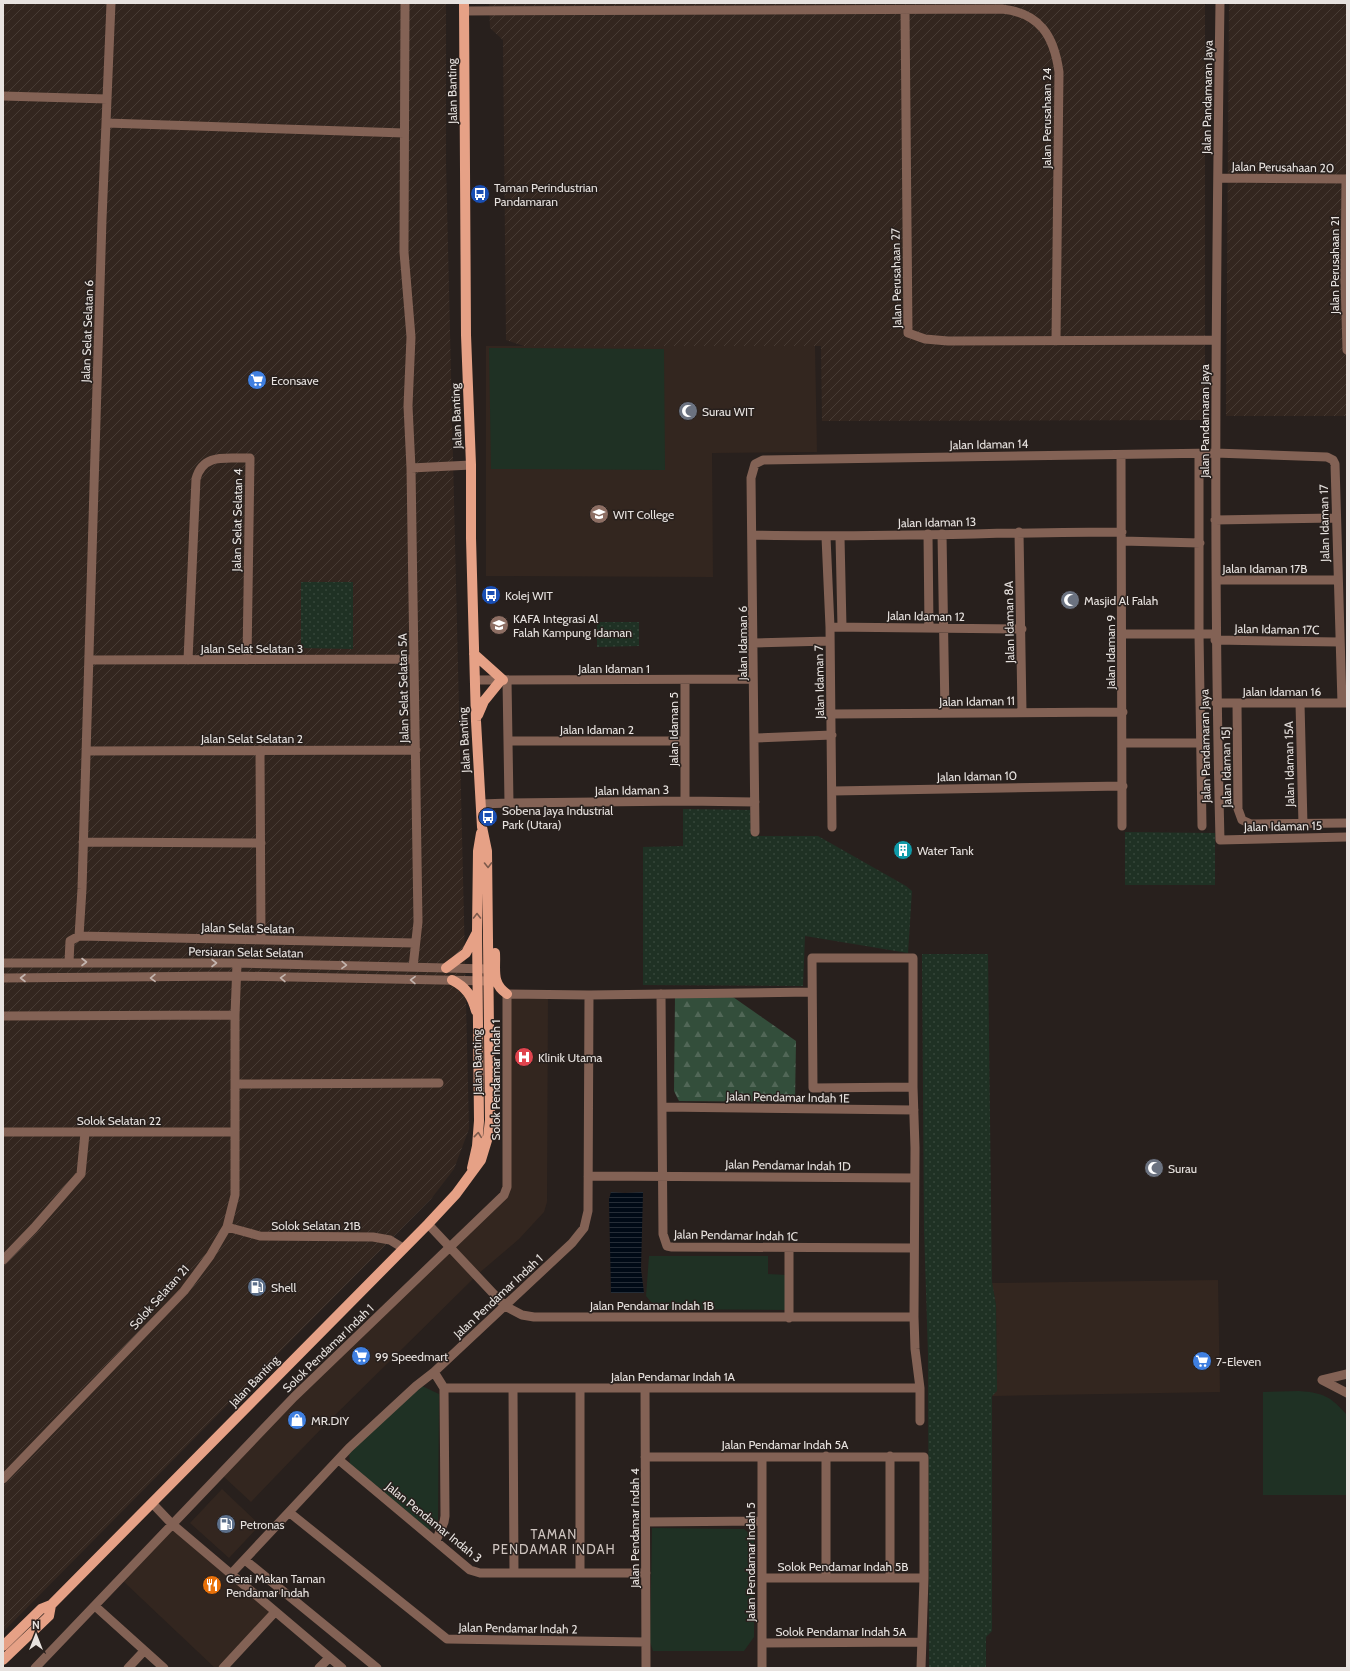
<svg xmlns="http://www.w3.org/2000/svg" width="1350" height="1671" font-family="Cabin,sans-serif">
<defs>
<pattern id="industrial-furrows" width="10" height="10" patternUnits="userSpaceOnUse"><rect width="10" height="10" fill="#33261f"/><path d="M-1 1l2-2M0 10L10 0M9 11l2-2" fill="none" stroke="#473b34"/></pattern>
<pattern id="grass-dots" width="8" height="8" patternUnits="userSpaceOnUse"><rect width="8" height="8" fill="#1f3124"/><path d="M2 2h.1M6 6h.1" fill="none" stroke="#354539" stroke-width="1.8" stroke-linecap="round"/></pattern>
<pattern id="forest-firs" width="22" height="20" patternUnits="userSpaceOnUse"><rect width="22" height="20" fill="#334e3b"/><path d="M5 1l3.5 6h-7zM16 11l3.5 6h-7z" fill="#516757"/></pattern>
<pattern id="water-rules" width="6" height="5" patternUnits="userSpaceOnUse"><rect width="6" height="5" fill="#000a16"/><path d="M0 2.5h6" fill="none" stroke="#252d37"/></pattern>
</defs>
<rect width="100%" height="100%" fill="#28201d"/>
<path fill="#33261f" d="M 486,346 L 815,346 L 817,452 L 712,453 L 713,577 L 486,576 Z
M 511,997 L 548,998 L 547,1202 L 544,1212 L 519,1239 L 478,1274 L 322,1428 L 251,1502 L 223,1476 L 299,1397 L 506,1196 Z
M 1218,1280 L 1220,1392 L 992,1396 L 997,1390 L 996,1305 L 992,1283 Z
M 222,1489 L 260,1525 L 229,1558 L 190,1523 Z
M 172,1528 L 270,1612 L 219,1668 L 215,1668 L 123,1581 Z"/>
<path fill="url(#industrial-furrows)" d="M 3,3 L 446,3 L 446,164 L 469,1129 L 454,1169 L 431,1199 L 3,1632 Z
M 489,3 L 1205,3 L 1205,420 L 822,421 L 821,346 L 524,346 L 506,340 L 503,40 L 490,28 Z
M 1229,3 L 1347,3 L 1347,416 L 1226,416 Z"/>
<path fill="url(#grass-dots)" d="M 301,582 L 353,582 L 353,649 L 301,648 Z
M 597,622 L 639,622 L 639,646 L 597,647 Z
M 683,809 L 750,810 L 751,836 L 818,836 L 906,886 L 912,891 L 908,953 L 805,936 L 803,986 L 643,985 L 643,847 L 683,846 Z
M 1125,832 L 1215,833 L 1215,885 L 1125,885 Z
M 922,954 L 988,954 L 992,1282 L 996,1305 L 997,1391 L 992,1396 L 992,1631 L 986,1637 L 986,1668 L 929,1668 L 928,1354 L 924,1230 Z"/>
<path fill="url(#forest-firs)" d="M 675,997 L 733,997 L 796,1041 L 795,1102 L 679,1101 L 674,1091 Z"/>
<path fill="#1f3124" d="M 489,348 L 664,349 L 665,470 L 491,469 Z
M 649,1256 L 768,1256 L 768,1274 L 787,1275 L 787,1310 L 657,1309 L 646,1296 Z
M 420,1385 L 439,1394 L 438,1521 L 429,1530 L 350,1464 L 349,1452 Z
M 1299,1391 C 1324,1393 1330,1396 1347,1415 L 1347,1495 L 1263,1495 L 1263,1392 Z
M 652,1528 L 744,1529 L 754,1538 L 754,1637 L 744,1651 L 653,1651 L 650,1642 Z"/>
<path fill="url(#water-rules)" d="M 611,1192 L 625,1193 L 643,1192 L 641,1269 L 644,1293 L 611,1293 L 609,1199 Z"/>
<g fill="none" stroke-linecap="round" stroke-linejoin="round">
<path stroke="#836255" stroke-width="9" d="M 405,3 L 404,252 L 411,337 L 408,406 L 411,468
M 1220,3 C 1216,282 1213,561 1220,840 L 1347,837
M 905,10 L 908,333 L 925,339 L 948,341 L 1216,340
M 464,11 L 1002,9 C 1040,13 1054,36 1059,72 L 1056,341
M 3,96 L 107,99
M 107,123 L 404,133
M 1218,178 L 1347,179
M 1346,179 L 1345,279 L 1347,350
M 1199,454 L 1199,634 L 1202,826
M 1121,455 L 1122,826
M 1215,520 L 1336,518
M 1019,532 L 1022,712
M 928,534 L 929,628
M 942,534 L 945,713
M 753,535 C 876,538 999,532 1122,532
M 826,537 L 830,627 L 832,827
M 840,537 L 842,627
M 1122,541 L 1200,543
M 1216,580 L 1338,580
M 830,627 L 1022,629
M 1122,634 L 1215,634
M 1215,640 L 1339,642
M 754,643 L 830,641
M 90,660 L 414,659
M 188,660 L 196,479 C 203,452 227,459 250,458 L 247,660
M 475,680 L 753,679
M 507,680 L 509,803 L 685,801 L 755,802
M 685,680 L 685,801
M 1216,703 L 1347,703
M 1237,703 L 1238,809 L 1242,820 L 1251,824 L 1347,823
M 1300,703 L 1303,825
M 832,714 L 1123,712
M 755,738 L 832,735
M 508,741 L 685,741
M 1123,743 L 1200,743
M 260,750 L 261,940
M 87,751 L 416,750
M 833,791 L 1123,786
M 481,804 L 509,803
M 755,832 L 751,478 L 755,464 L 763,460 L 1215,453 L 1327,457 L 1333,460 L 1335,464 L 1342,703
M 83,842 L 261,843
M 79,936 L 415,943
M 69,962 L 70,941 L 79,936 L 82,889 L 102,219 L 111,3
M 3,963 L 237,963 L 489,969
M 413,967 L 418,922 L 411,468 L 471,465
M 3,978 L 237,976 L 489,981
M 661,994 L 663,1234 L 667,1246 L 672,1247 L 914,1248
M 3,1016 L 235,1015
M 235,1084 L 439,1083
M 913,1087 L 813,1088 L 812,958 L 913,958 L 913,1087 L 915,1148 L 914,1317 L 915,1349 L 920,1388 L 920,1421
M 662,1107 L 914,1110
M 3,1132 L 235,1132
M 588,1176 L 914,1178
M 428,1224 L 505,1306 L 522,1315 L 534,1317 L 914,1317
M 227,1227 L 260,1236 L 373,1237 L 390,1240 L 403,1248
M 789,1248 L 789,1318
M 3,1260 L 34,1228 L 81,1174 L 85,1133
M 434,1372 L 444,1388 L 920,1388
M 1322,1380 L 1347,1393
M 1322,1380 L 1347,1374
M 513,1388 L 514,1573
M 580,1388 L 580,1573
M 645,1388 L 646,1668
M 826,1456 L 826,1578
M 890,1456 L 890,1577
M 645,1457 L 924,1457 L 924,1578 L 921,1668
M 762,1457 L 762,1668
M 339,1460 L 470,1570 L 480,1573 L 646,1573
M 3,1479 L 184,1291 L 210,1256 L 227,1227 L 235,1195 L 235,1015 L 237,963
M 152,1503 L 172,1524 L 342,1668
M 290,1513 L 447,1639 L 646,1642
M 646,1522 L 762,1521
M 436,1541 L 444,1522 L 445,1516 L 444,1388
M 245,1560 L 377,1668
M 231,1574 L 349,1448 L 416,1386 L 434,1372 L 572,1243 L 584,1228 L 588,1211 L 589,995
M 762,1578 L 924,1578
M 95,1606 L 164,1668
M 762,1643 L 921,1642
M 35,1668 L 294,1397 L 504,1195 L 507,1187 L 507,994 L 589,995 L 812,992
M 128,1668 L 144,1651
M 223,1668 L 275,1612
M 319,1668 L 329,1658"/>
<path stroke="#e6a186" stroke-width="10" d="M 474,654 L 503,680
M 478,715 L 484,701 L 501,680
M 495,953 C 496,970 491,983 507,994
M 446,968 L 466,953 L 476,934
M 452,980 C 466,987 472,996 476,1011
M 472,1168 L 477,1146 L 479,1121 L 477,931 L 478,851 L 481,833
M 3,1646 L 41,1609 L 51,1605 L 428,1224 L 456,1194 L 481,1160 L 488,1137 L 490,1120 L 487,851 L 482,827 L 476,721 L 471,538 L 471,465 L 466,335 L 464,3
M 3,1660 L 49,1616 L 51,1605"/>
</g>
<defs><path id="oneway-chevron" d="M-2-3.5L2.5 0L-2 3.5" fill="none" stroke-width="1.6" stroke-linecap="round" stroke-linejoin="round"/></defs>
<g stroke="#7d5a4c">
<use href="#oneway-chevron" transform="translate(488 865) rotate(89)"/>
<use href="#oneway-chevron" transform="translate(477 916) rotate(-90)"/>
<use href="#oneway-chevron" transform="translate(478 1135) rotate(-84)"/>
</g>
<g stroke="#c4b5af">
<use href="#oneway-chevron" transform="translate(84 962)"/>
<use href="#oneway-chevron" transform="translate(214 963)"/>
<use href="#oneway-chevron" transform="translate(344 965) rotate(1)"/>
<use href="#oneway-chevron" transform="translate(23 978) rotate(-180)"/>
<use href="#oneway-chevron" transform="translate(153 978) rotate(179)"/>
<use href="#oneway-chevron" transform="translate(283 978) rotate(-179)"/>
<use href="#oneway-chevron" transform="translate(413 980) rotate(-179)"/>
</g>
<defs>
<g id="bus-disc" transform="scale(1)"><circle r="9.5" fill="#1a4fb4" stroke="#28201d"/><path d="M-5-6H5V4H4V6H2V4H-2V6H-4V4H-5ZM-3.5-4V0h7V-4ZM-3.5 1.2v1.5H-2V1.2ZM2 1.2v1.5H3.5V1.2Z" fill="#fff"/></g>
<g id="supermarket-disc" transform="scale(1)"><circle r="9.5" fill="#3f7fe0" stroke="#28201d"/><path d="M-6-5.5h2.5l.6 2H6L4.5 2H-2.5L-4.4-4H-6ZM-1.5 3.2a1.3 1.3 0 1 0 .1 0ZM3 3.2a1.3 1.3 0 1 0 .1 0Z" fill="#fff"/></g>
<g id="mosque-disc" transform="scale(1)"><circle r="9.5" fill="#6b7280" stroke="#28201d"/><path d="M3.5-4.9A6 6 0 1 0 3.5 4.9A5 5 0 1 1 3.5-4.9Z" fill="#fff"/></g>
<g id="university-disc" transform="scale(1)"><circle r="9.5" fill="#8d6e63" stroke="#28201d"/><path d="M0-5L7-2L0 1L-7-2ZM-4 1L0 2.5L4 1V4Q0 6-4 4Z" fill="#fff"/></g>
<g id="school-disc" transform="scale(1)"><circle r="9.5" fill="#8d6e63" stroke="#28201d"/><path d="M0-5L7-2L0 1L-7-2ZM-4 1L0 2.5L4 1V4Q0 6-4 4Z" fill="#fff"/></g>
<g id="building-disc" transform="scale(1)"><circle r="9.5" fill="#0f9aa8" stroke="#28201d"/><path d="M-4-6H4V6H1V3H-1V6H-4ZM-2.5-4.3h1.7v1.8h-1.7ZM.8-4.3h1.7v1.8H.8ZM-2.5-1h1.7V.8h-1.7ZM.8-1h1.7V.8H.8Z" fill="#fff"/></g>
<g id="hospital-disc" transform="scale(1)"><circle r="9.5" fill="#e0444e" stroke="#28201d"/><path d="M-5-5h3v3.5h4V-5h3V5h-3V1.5h-4V5h-3Z" fill="#fff"/></g>
<g id="fuel-disc" transform="scale(1)"><circle r="9.5" fill="#5c6f8a" stroke="#28201d"/><path d="M-5.5-6h7V0h2V4h1.3V-2.5L3-4.5l.8-.8L6-3V5H2.5V1h-1V6h-7ZM-4.2-4.7v3.2H.2V-4.7Z" fill="#fff"/></g>
<g id="shop-disc" transform="scale(1)"><circle r="9.5" fill="#3f7fe0" stroke="#28201d"/><path d="M-5-2.5h2.3a2.7 3.5 0 0 1 5.4 0H5L5.5 6h-11ZM-1.5-2.5h3a1.5 2.3 0 0 0-3 0Z" fill="#fff"/></g>
<g id="restaurant-disc" transform="scale(1)"><circle r="9.5" fill="#e8710a" stroke="#28201d"/><path d="M-5-6h1v4h1v-4h1v4h1v-4h1v5L-1.5 .5V6h-2V.5L-5-1ZM5-6V6H3V1.5H1.5Q1.5-4 5-6Z" fill="#fff"/></g>
</defs>
<g fill-rule="evenodd">
<use href="#bus-disc" x="480" y="194"/>
<use href="#supermarket-disc" x="257" y="380"/>
<use href="#mosque-disc" x="688" y="411"/>
<use href="#university-disc" x="599" y="514"/>
<use href="#bus-disc" x="491" y="595"/>
<use href="#mosque-disc" x="1070" y="600"/>
<use href="#school-disc" x="499" y="625"/>
<use href="#bus-disc" x="488" y="817"/>
<use href="#building-disc" x="903" y="850"/>
<use href="#hospital-disc" x="524" y="1057"/>
<use href="#mosque-disc" x="1154" y="1168"/>
<use href="#fuel-disc" x="257" y="1287"/>
<use href="#supermarket-disc" x="361" y="1356"/>
<use href="#supermarket-disc" x="1202" y="1361"/>
<use href="#shop-disc" x="297" y="1420"/>
<use href="#fuel-disc" x="226" y="1524"/>
<use href="#restaurant-disc" x="212" y="1585"/>
</g>
<g text-anchor="middle" dominant-baseline="central" stroke-width="3" stroke-linejoin="round" paint-order="stroke">
<g font-size="12" fill="#e7e2df" stroke="#28201d">
<text transform="translate(452 91) rotate(-91)">Jalan Banting</text>
<text transform="translate(1207 97) rotate(-89)">Jalan Pandamaran Jaya</text>
<text transform="translate(1046 118) rotate(-90)">Jalan Perusahaan 24</text>
<text transform="translate(1283 167) rotate(1)">Jalan Perusahaan 20</text>
<text transform="translate(1334 265) rotate(-90)">Jalan Perusahaan 21</text>
<text transform="translate(896 278) rotate(-91)">Jalan Perusahaan 27</text>
<text transform="translate(87 331) rotate(-88)">Jalan Selat Selatan 6</text>
<text transform="translate(456 416) rotate(-92)">Jalan Banting</text>
<text transform="translate(1204 421) rotate(-90)">Jalan Pandamaran Jaya</text>
<text transform="translate(989 444) rotate(-1)">Jalan Idaman 14</text>
<text transform="translate(237 520) rotate(-89)">Jalan Selat Selatan 4</text>
<text transform="translate(937 522) rotate(-1)">Jalan Idaman 13</text>
<text transform="translate(1324 523) rotate(-91)">Jalan Idaman 17</text>
<text x="1265" y="568">Jalan Idaman 17B</text>
<text transform="translate(926 616) rotate(1)">Jalan Idaman 12</text>
<text transform="translate(1009 622) rotate(-91)">Jalan Idaman 8A</text>
<text transform="translate(1277 629) rotate(1)">Jalan Idaman 17C</text>
<text transform="translate(742 643) rotate(-90)">Jalan Idaman 6</text>
<text x="252" y="648">Jalan Selat Selatan 3</text>
<text transform="translate(1110 652) rotate(-90)">Jalan Idaman 9</text>
<text x="614" y="668">Jalan Idaman 1</text>
<text transform="translate(819 682) rotate(-91)">Jalan Idaman 7</text>
<text transform="translate(403 688) rotate(-91)">Jalan Selat Selatan 5A</text>
<text x="1282" y="691">Jalan Idaman 16</text>
<text transform="translate(977 701) rotate(-1)">Jalan Idaman 11</text>
<text x="597" y="729">Jalan Idaman 2</text>
<text transform="translate(673 729) rotate(-90)">Jalan Idaman 5</text>
<text x="252" y="738">Jalan Selat Selatan 2</text>
<text transform="translate(464 740) rotate(-93)">Jalan Banting</text>
<text transform="translate(1205 746) rotate(-91)">Jalan Pandamaran Jaya</text>
<text transform="translate(1289 764) rotate(-91)">Jalan Idaman 15A</text>
<text transform="translate(1226 767) rotate(-91)">Jalan Idaman 15J</text>
<text transform="translate(977 776) rotate(-1)">Jalan Idaman 10</text>
<text transform="translate(632 790) rotate(-1)">Jalan Idaman 3</text>
<text transform="translate(1283 826) rotate(-1)">Jalan Idaman 15</text>
<text transform="translate(248 928) rotate(1)">Jalan Selat Selatan</text>
<text transform="translate(246 952) rotate(1)">Persiaran Selat Selatan</text>
<text transform="translate(477 1062) rotate(-91)">Jalan Banting</text>
<text transform="translate(495 1080) rotate(-90)">Solok Pendamar Indah 1</text>
<text transform="translate(788 1097) rotate(1)">Jalan Pendamar Indah 1E</text>
<text x="119" y="1120">Solok Selatan 22</text>
<text transform="translate(788 1165) rotate(1)">Jalan Pendamar Indah 1D</text>
<text x="316" y="1225">Solok Selatan 21B</text>
<text transform="translate(736 1235) rotate(1)">Jalan Pendamar Indah 1C</text>
<text transform="translate(498 1296) rotate(-43)">Jalan Pendamar Indah 1</text>
<text transform="translate(159 1297) rotate(-48)">Solok Selatan 21</text>
<text x="652" y="1305">Jalan Pendamar Indah 1B</text>
<text transform="translate(328 1348) rotate(-44)">Solok Pendamar Indah 1</text>
<text x="673" y="1376">Jalan Pendamar Indah 1A</text>
<text transform="translate(254 1381) rotate(-46)">Jalan Banting</text>
<text x="785" y="1444">Jalan Pendamar Indah 5A</text>
<text transform="translate(434 1522) rotate(39)">Jalan Pendamar Indah 3</text>
<text transform="translate(634 1528) rotate(-90)">Jalan Pendamar Indah 4</text>
<text transform="translate(750 1562) rotate(-90)">Jalan Pendamar Indah 5</text>
<text x="843" y="1566">Solok Pendamar Indah 5B</text>
<text transform="translate(518 1628) rotate(1)">Jalan Pendamar Indah 2</text>
<text x="841" y="1631">Solok Pendamar Indah 5A</text>
</g>
<g font-size="12" fill="#e7e2df" stroke="#28201d" text-anchor="start">
<text x="494" y="187">Taman Perindustrian<tspan x="494" dy="14">Pandamaran</tspan></text>
<text x="271" y="380">Econsave</text>
<text x="702" y="411">Surau WIT</text>
<text x="613" y="514">WIT College</text>
<text x="505" y="595">Kolej WIT</text>
<text x="1084" y="600">Masjid Al Falah</text>
<text x="513" y="618">KAFA Integrasi Al<tspan x="513" dy="14">Falah Kampung Idaman</tspan></text>
<text x="502" y="810">Sobena Jaya Industrial<tspan x="502" dy="14">Park (Utara)</tspan></text>
<text x="917" y="850">Water Tank</text>
<text x="538" y="1057">Klinik Utama</text>
<text x="1168" y="1168">Surau</text>
<text x="271" y="1287">Shell</text>
<text x="375" y="1356">99 Speedmart</text>
<text x="1216" y="1361">7-Eleven</text>
<text x="311" y="1420">MR.DIY</text>
<text x="240" y="1524">Petronas</text>
<text x="226" y="1578">Gerai Makan Taman<tspan x="226" dy="14">Pendamar Indah</tspan></text>
</g>
<g font-size="13" letter-spacing="1" fill="#cec4bf" stroke="#28201d">
<text x="554" y="1534">TAMAN<tspan x="554" dy="15">PENDAMAR INDAH</tspan></text>
</g>
</g>
<rect width="1350" height="1671" fill="none" stroke="#e7e2df" stroke-width="8"/>
<g transform="translate(36 1635)" stroke="#28201d" stroke-width="3" paint-order="stroke">
<path d="M0-3L7 15L0 10L-7 15Z" fill="#e7e2df"/>
<text y="-6" font-size="11" font-weight="bold" text-anchor="middle" fill="#e7e2df">N</text>
</g>
</svg>
